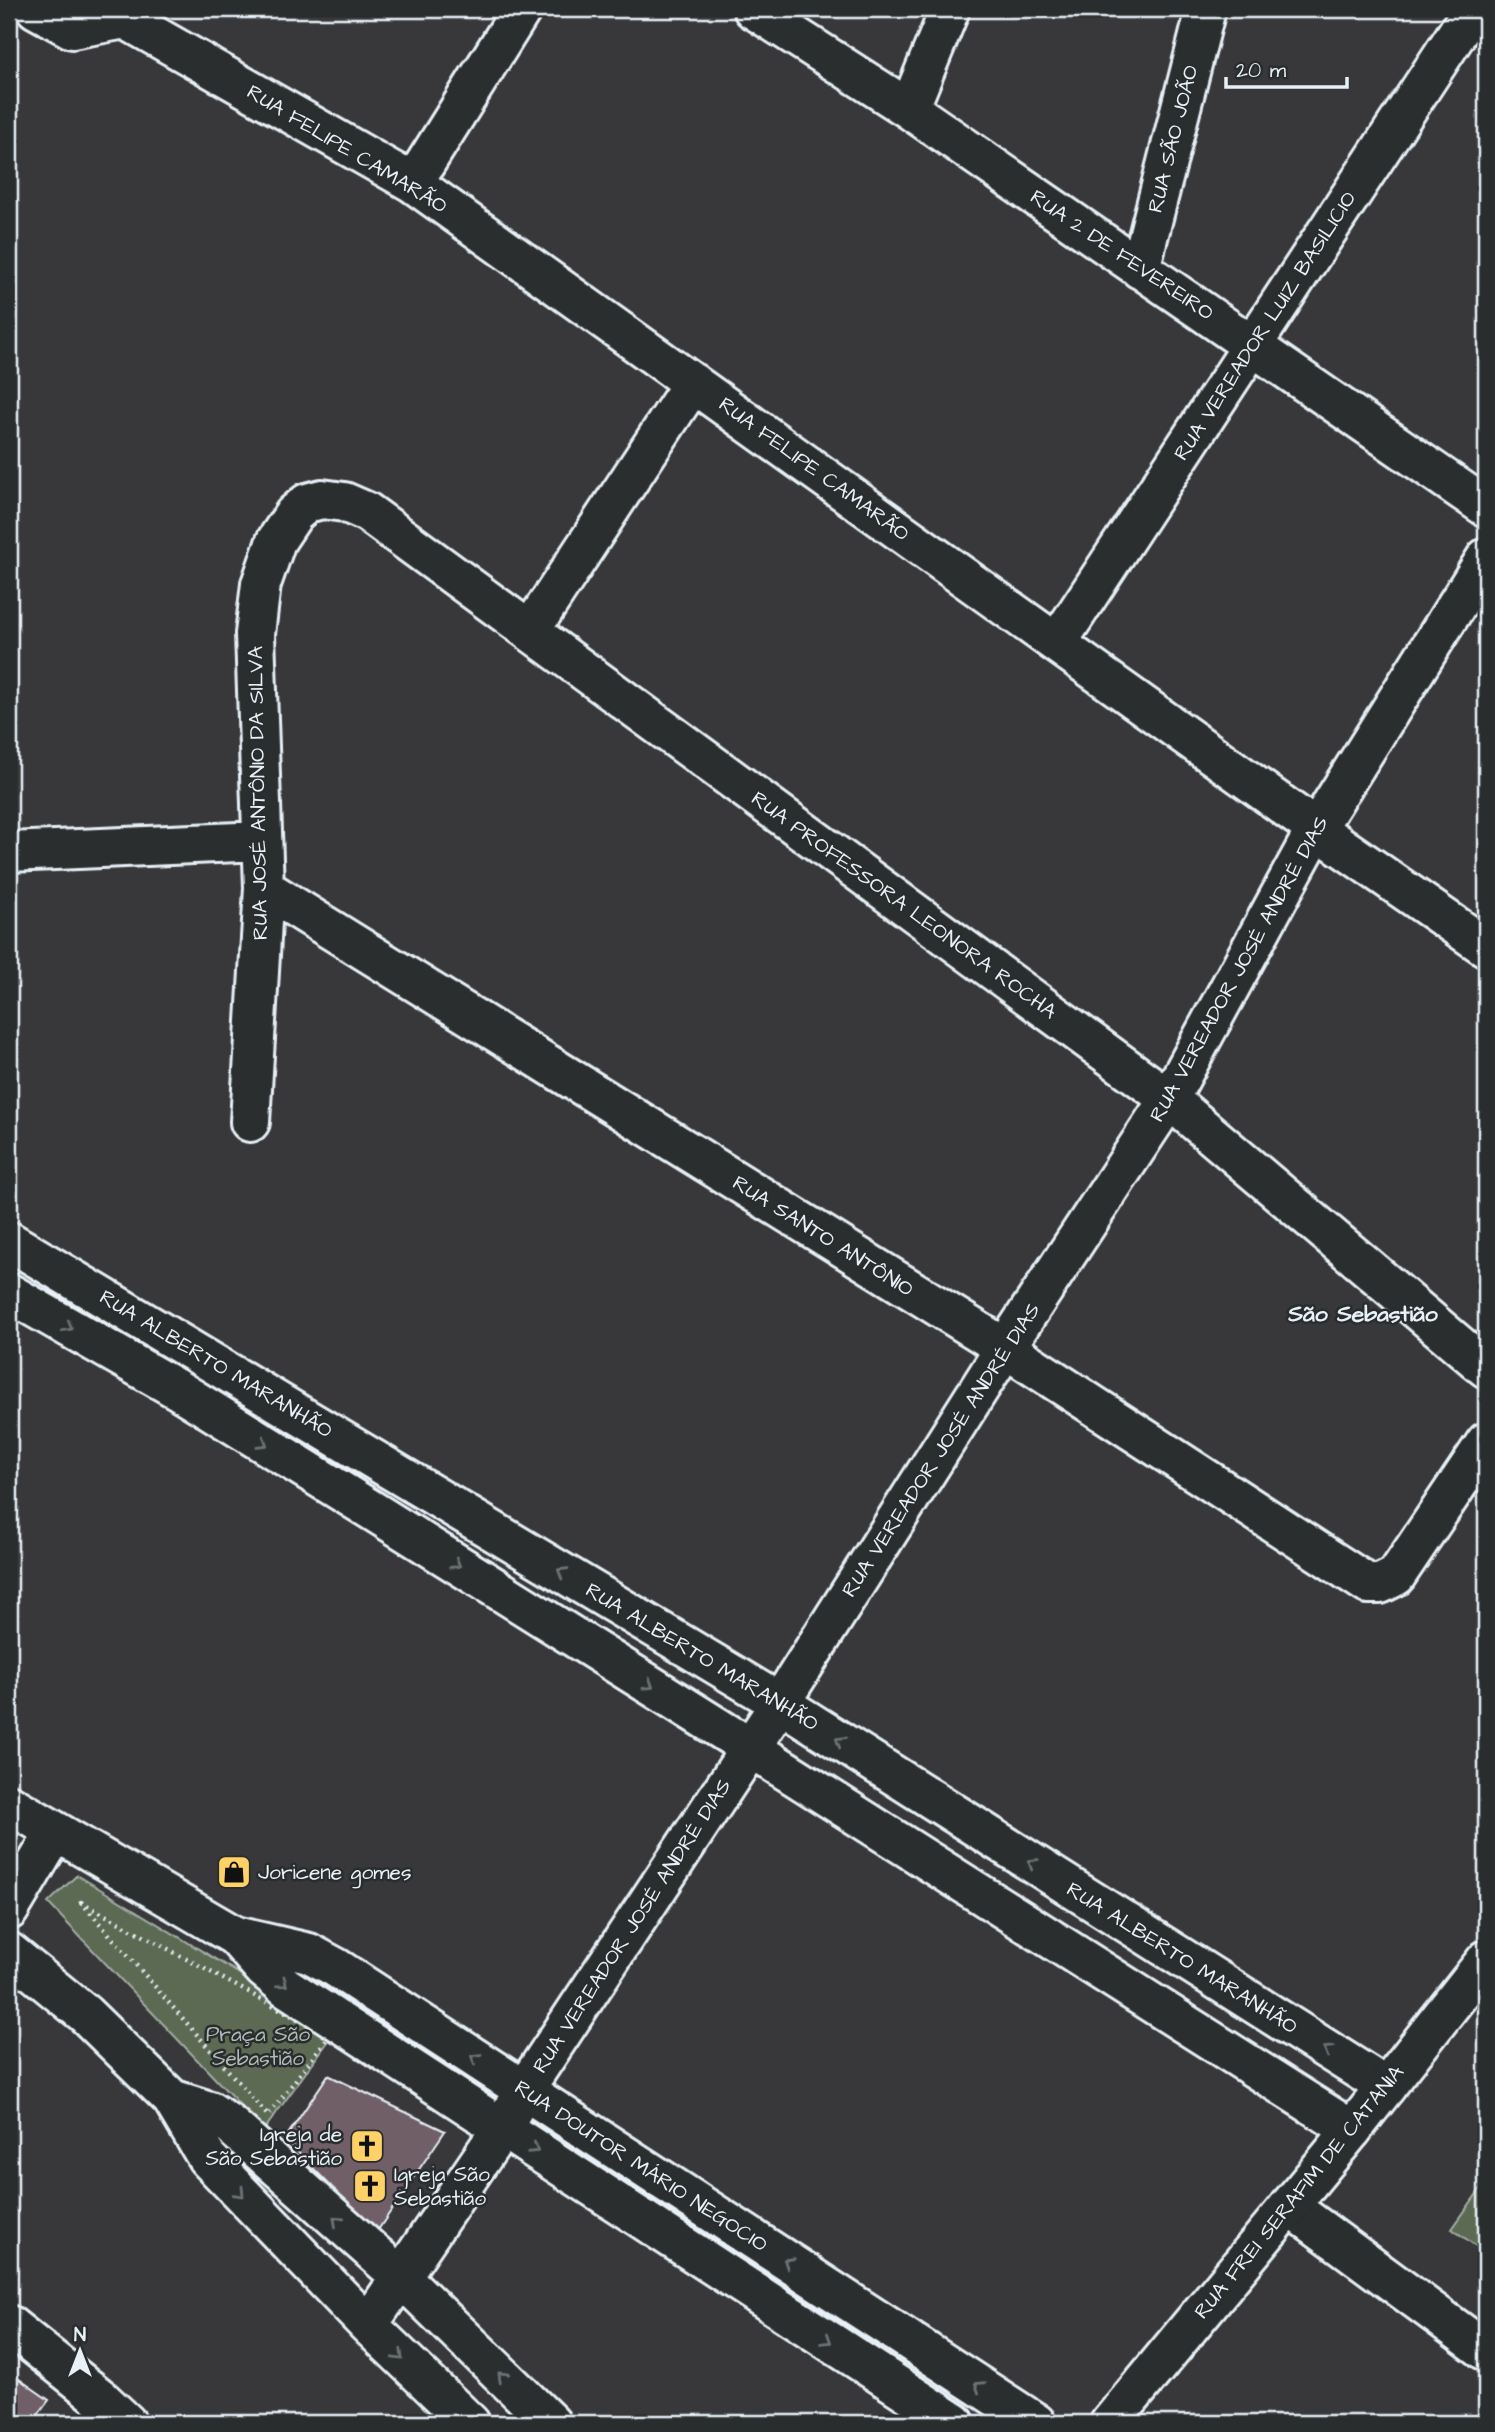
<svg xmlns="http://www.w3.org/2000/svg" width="1495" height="2432" font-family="'Architects Daughter',sans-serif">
<rect width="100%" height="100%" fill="#38373a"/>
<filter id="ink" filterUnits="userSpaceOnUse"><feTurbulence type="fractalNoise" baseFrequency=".0143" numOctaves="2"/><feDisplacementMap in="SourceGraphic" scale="14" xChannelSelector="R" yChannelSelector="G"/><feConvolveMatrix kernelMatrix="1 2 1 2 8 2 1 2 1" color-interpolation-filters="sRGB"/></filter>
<g filter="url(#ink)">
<path fill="#5b6a53" stroke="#a2aea6" stroke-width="2" d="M 77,1875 L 335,2032 L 264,2130 L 48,1903 Z
M 1486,2181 L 1486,2253 L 1452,2229 Z"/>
<path fill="#715f68" stroke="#e8f1f8" stroke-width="2" d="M 328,2075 L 445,2131 L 376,2233 L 285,2139 Z
M 9,2372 L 49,2400 L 32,2423 L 9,2423 Z"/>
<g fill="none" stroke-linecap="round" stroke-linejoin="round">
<g stroke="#e8f1f8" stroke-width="44">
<path id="minor" d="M 36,9 L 72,29 L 125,19
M 120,9 L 125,19 L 413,183 L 1316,829 L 1486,947
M 753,9 L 909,109 L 1486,507
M 909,109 L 950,9
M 413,183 L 522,9
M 1140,269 L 1206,9
M 530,631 L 693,383
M 1057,643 L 1473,9
M 9,852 L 262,841
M 264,888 L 1005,1348 L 1368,1584 L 1380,1584 L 1396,1576 L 1486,1442
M 250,1122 L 264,888 L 255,634 L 261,584 L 276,541 L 294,514 L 307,503 L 322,499 L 344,502 L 367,512 L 1169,1099 L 1486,1368
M 9,1241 L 780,1703 L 1386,2087
M 9,1293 L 180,1391 L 376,1513 L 749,1747 L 1352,2130
M 9,1804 L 235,1936 L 309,1953 L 335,1967 L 1036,2423
M 9,1910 L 55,1833
M 235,1936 L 264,1969 L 286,1987 L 955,2423
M 9,1952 L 85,2014 L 172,2099 L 207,2158 L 368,2325 L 470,2423
M 172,2099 L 210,2111 L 228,2123 L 402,2278 L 551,2423
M 1289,2206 L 1486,2351
M 9,2325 L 98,2396 L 127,2423
M 368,2325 L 502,2128 L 524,2090 L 780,1703 L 1005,1348 L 1169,1099 L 1316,829 L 1486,558"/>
</g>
<g stroke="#e8f1f8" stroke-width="44">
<path id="tertiary" d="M 1110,2423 L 1352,2130 L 1486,1960"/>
</g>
<path stroke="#e8f1f8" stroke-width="4.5" stroke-dasharray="2 5" stroke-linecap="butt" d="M 81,1902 L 329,2036 L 268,2116 Z"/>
<use href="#minor" stroke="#2a2d2e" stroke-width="38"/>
<use href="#tertiary" stroke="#2a2d2e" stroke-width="38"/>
</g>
<defs><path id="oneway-chevron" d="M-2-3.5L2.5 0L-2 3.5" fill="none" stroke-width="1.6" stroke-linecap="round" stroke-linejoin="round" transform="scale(1.75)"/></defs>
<g stroke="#6c7275">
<use href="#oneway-chevron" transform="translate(68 1327) rotate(30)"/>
<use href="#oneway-chevron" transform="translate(263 1443) rotate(32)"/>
<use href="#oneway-chevron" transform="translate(456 1564) rotate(32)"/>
<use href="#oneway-chevron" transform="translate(562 1572) rotate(-149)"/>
<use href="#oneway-chevron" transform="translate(649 1685) rotate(32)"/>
<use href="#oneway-chevron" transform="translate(840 1741) rotate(-148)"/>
<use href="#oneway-chevron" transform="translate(1032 1863) rotate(-148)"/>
<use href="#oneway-chevron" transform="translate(283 1983) rotate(37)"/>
<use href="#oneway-chevron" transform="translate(1328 2050) rotate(-148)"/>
<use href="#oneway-chevron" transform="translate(475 2058) rotate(-147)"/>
<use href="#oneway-chevron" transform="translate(534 2149) rotate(33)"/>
<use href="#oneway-chevron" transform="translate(240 2193) rotate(46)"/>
<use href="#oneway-chevron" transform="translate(337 2220) rotate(-138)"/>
<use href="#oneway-chevron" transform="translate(788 2262) rotate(-147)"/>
<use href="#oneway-chevron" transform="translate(827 2340) rotate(33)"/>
<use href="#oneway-chevron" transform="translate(399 2356) rotate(44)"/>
<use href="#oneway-chevron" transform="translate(502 2376) rotate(-136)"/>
<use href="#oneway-chevron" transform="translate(979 2386) rotate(-147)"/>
</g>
</g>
<defs>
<g id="shop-square" transform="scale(1.75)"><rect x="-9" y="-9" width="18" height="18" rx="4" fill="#ffd166" stroke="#2a2d2e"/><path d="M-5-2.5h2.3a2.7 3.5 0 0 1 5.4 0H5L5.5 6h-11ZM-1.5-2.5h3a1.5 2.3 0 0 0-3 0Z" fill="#111"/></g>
<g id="church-square" transform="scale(1.75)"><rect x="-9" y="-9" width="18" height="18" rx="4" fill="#ffd166" stroke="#2a2d2e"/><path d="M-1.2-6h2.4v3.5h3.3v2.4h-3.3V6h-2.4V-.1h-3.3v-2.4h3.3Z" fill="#111"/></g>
</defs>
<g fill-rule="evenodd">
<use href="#shop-square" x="234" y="1872"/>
<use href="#church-square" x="367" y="2146"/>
<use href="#church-square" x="370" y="2186"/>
</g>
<g text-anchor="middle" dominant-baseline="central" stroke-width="5" stroke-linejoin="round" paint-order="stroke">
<g font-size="21" fill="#e8f1f8" stroke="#2a2d2e">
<text transform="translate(1173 139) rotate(-76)">RUA SÃO JOÃO</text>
<text transform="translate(347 149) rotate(31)">RUA FELIPE CAMARÃO</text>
<text transform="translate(1122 255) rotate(34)">RUA 2 DE FEVEREIRO</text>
<text transform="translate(1265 326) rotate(-57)">RUA VEREADOR LUIZ BASILICIO</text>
<text transform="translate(814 469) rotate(36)">RUA FELIPE CAMARÃO</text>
<text transform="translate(258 793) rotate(-91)">RUA JOSÉ ANTÔNIO DA SILVA</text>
<text transform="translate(904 905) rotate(36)">RUA PROFESSORA LEONORA ROCHA</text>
<text transform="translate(1239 969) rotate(-61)">RUA VEREADOR JOSÉ ANDRÉ DIAS</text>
<text transform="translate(823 1236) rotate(32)">RUA SANTO ANTÔNIO</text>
<text transform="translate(216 1364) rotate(31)">RUA ALBERTO MARANHÃO</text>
<text transform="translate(941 1450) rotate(-57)">RUA VEREADOR JOSÉ ANDRÉ DIAS</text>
<text transform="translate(702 1657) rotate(31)">RUA ALBERTO MARANHÃO</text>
<text transform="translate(632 1926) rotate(-57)">RUA VEREADOR JOSÉ ANDRÉ DIAS</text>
<text transform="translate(1182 1958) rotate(32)">RUA ALBERTO MARANHÃO</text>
<text transform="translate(641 2166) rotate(33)">RUA DOUTOR MÁRIO NEGOCIO</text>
<text transform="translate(1299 2192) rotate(-51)">RUA FREI SERAFIM DE CATANIA</text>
</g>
<g font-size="21" fill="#e8f1f8" stroke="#2a2d2e" text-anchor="start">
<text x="258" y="1872">Joricene gomes</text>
<text x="342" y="2134" text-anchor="end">Igreja de<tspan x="342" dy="24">São Sebastião</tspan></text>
<text x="394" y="2174">Igreja São<tspan x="394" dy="24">Sebastião</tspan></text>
</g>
<g font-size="21" fill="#b0bbb6" stroke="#2a2d2e">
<text x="258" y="2034">Praça São<tspan x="258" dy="24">Sebastião</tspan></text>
</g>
<g font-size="23" font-weight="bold" fill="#e8f1f8" stroke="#2a2d2e">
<text x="1363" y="1314">São Sebastião</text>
</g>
</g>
<rect width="1495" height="2432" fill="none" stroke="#2a2d2e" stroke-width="35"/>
<rect x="18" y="18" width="1460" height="2397" fill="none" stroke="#e8f1f8" stroke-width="2.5" filter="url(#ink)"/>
<g transform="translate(80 2351)" stroke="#2a2d2e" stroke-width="5" paint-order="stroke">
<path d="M0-5L12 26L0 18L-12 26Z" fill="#e8f1f8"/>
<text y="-10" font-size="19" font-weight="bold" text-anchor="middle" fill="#e8f1f8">N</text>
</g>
<path d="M1226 77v10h121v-10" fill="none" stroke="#e8f1f8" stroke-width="3.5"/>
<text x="1236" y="77" font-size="21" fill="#e8f1f8" stroke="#2a2d2e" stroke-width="5" paint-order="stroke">20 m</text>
</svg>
